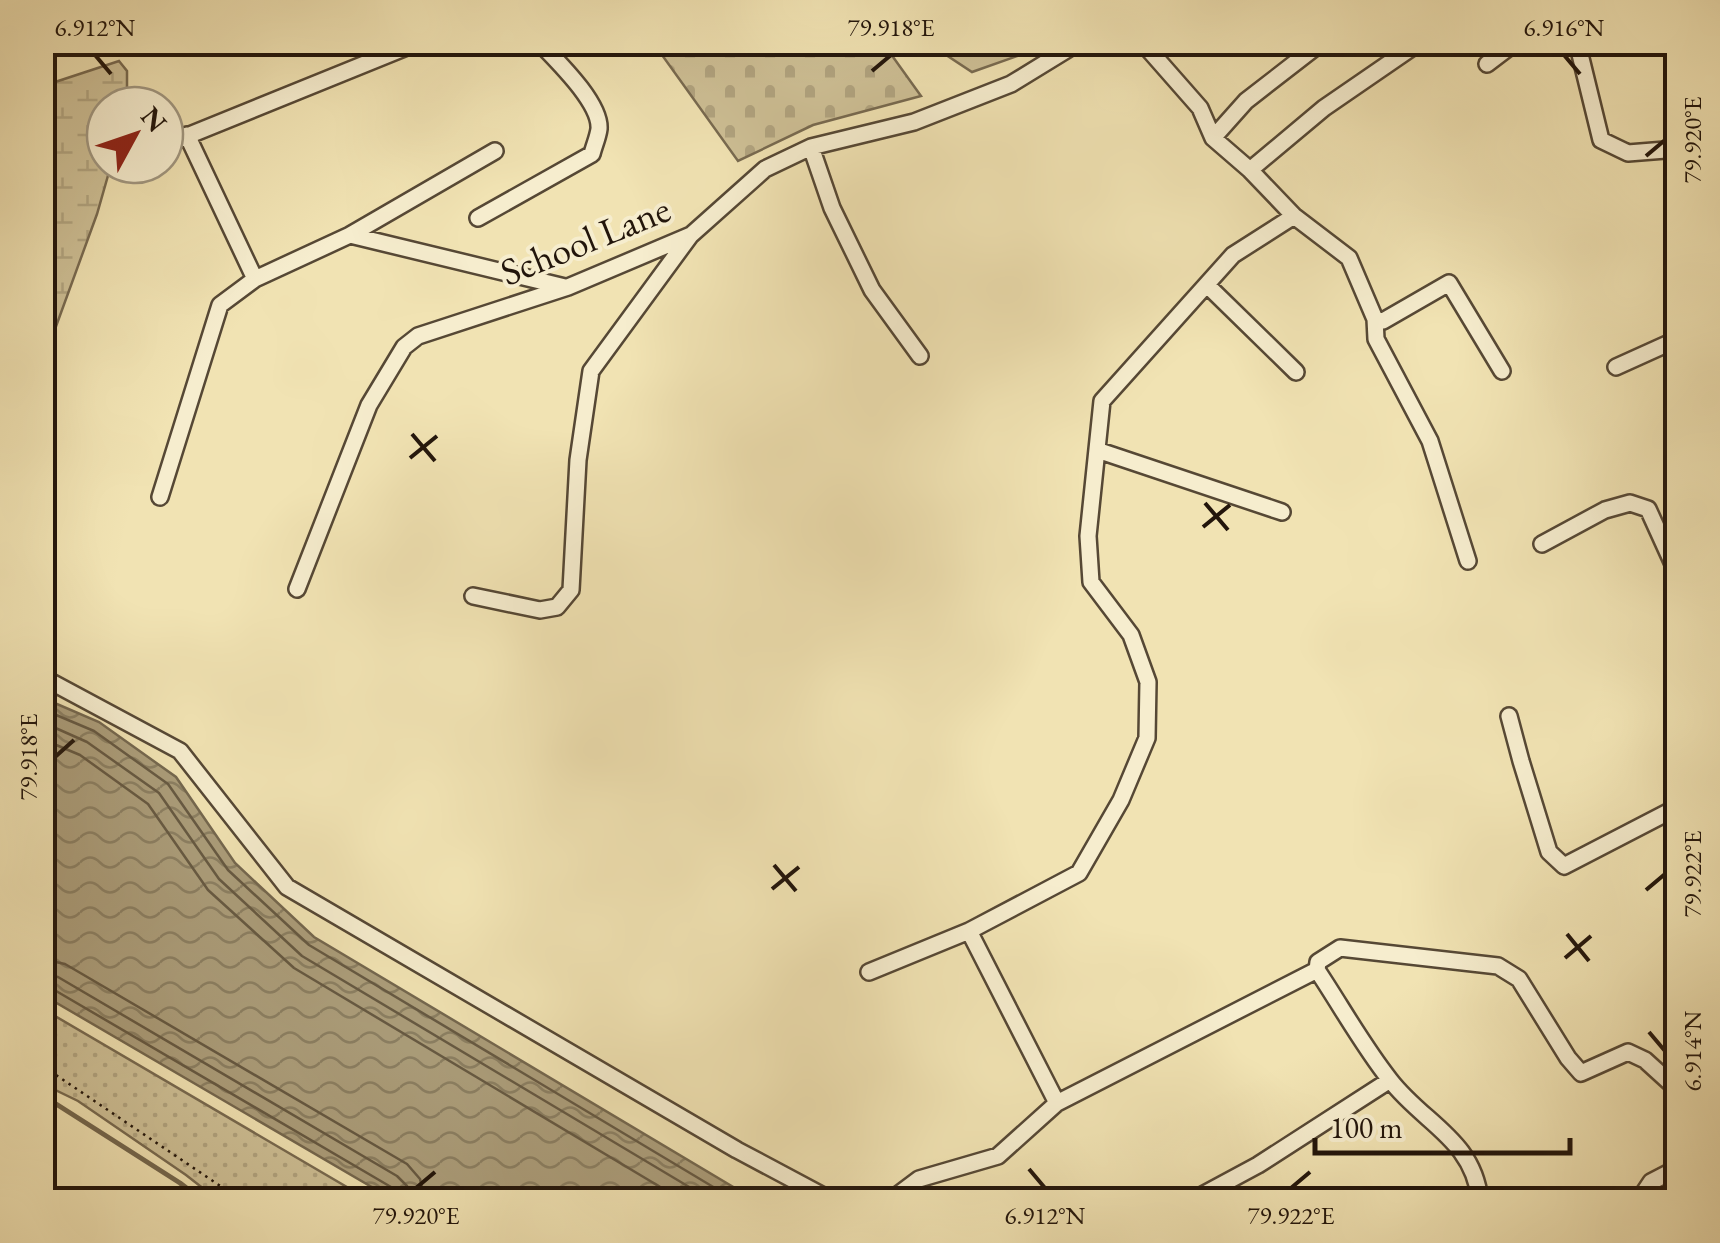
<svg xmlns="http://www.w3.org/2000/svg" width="1720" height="1243" font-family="'EB Garamond',serif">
<defs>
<pattern id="grass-dots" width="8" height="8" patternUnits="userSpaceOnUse" patternTransform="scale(2.5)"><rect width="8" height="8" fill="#cec096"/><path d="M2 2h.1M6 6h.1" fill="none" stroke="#b1a480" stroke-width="1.8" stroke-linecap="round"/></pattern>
<pattern id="wetland-marsh" width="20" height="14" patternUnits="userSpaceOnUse" patternTransform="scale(2.5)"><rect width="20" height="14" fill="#cec096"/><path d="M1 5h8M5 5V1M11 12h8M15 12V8" fill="none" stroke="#b1a480"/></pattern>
<pattern id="cemetery-stones" width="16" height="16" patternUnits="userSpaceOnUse" patternTransform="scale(2.5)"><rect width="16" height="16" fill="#cec096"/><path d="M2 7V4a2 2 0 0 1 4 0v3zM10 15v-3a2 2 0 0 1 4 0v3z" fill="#b1a480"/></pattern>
<pattern id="water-waves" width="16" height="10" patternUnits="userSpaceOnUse" patternTransform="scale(2.5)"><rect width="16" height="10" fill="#ab9d7a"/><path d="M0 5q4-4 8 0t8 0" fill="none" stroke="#8b7f62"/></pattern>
</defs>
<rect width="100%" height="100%" fill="#f1e3b3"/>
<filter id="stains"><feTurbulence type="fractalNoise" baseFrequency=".002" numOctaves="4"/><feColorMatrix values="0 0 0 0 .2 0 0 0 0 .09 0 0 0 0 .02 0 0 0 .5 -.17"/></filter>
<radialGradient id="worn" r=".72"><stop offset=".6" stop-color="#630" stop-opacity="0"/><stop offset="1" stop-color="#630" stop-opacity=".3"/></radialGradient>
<path fill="url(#grass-dots)" stroke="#786a50" stroke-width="2.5" d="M 43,1009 L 369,1200 L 218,1200 L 186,1175 L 78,1101 L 43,1084 Z"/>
<path fill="url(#wetland-marsh)" stroke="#786a50" stroke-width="2.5" d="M 119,61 L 127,71 L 127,105 L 105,105 L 105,165 L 111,165 L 97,214 L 43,362 L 43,86 Z"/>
<path fill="url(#cemetery-stones)" stroke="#786a50" stroke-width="2.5" d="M 676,43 L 883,43 L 921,96 L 813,125 L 738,161 L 662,55 Z"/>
<path fill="#cec096" stroke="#786a50" stroke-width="2.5" d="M 928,43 L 1045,43 L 1037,49 L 972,72 Z"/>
<path fill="url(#water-waves)" stroke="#74674e" stroke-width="2.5" d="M 43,698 L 99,722 L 176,777 L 235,863 L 314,937 L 755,1200 L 394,1200 L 43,995 Z"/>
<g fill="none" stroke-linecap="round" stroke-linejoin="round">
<path stroke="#665942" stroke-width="2.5" d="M 42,709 L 94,731 L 168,784 L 228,870 L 309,945 L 735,1200
M 42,722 L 87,742 L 159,793 L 219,879 L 302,956 L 711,1200
M 42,739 L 80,755 L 148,804 L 208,890 L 294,968 L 682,1200
M 42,959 L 65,964 L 407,1164 L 420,1179 L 425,1200
M 42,974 L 58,977 L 397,1176 L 407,1186 L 410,1200
M 42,987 L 51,988 L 391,1187 L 396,1193 L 397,1200"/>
<path stroke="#74674e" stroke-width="5" d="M 42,1095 L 180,1183 L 202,1200"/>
<g stroke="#564835" stroke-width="20">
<path id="minor" d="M 1577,42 L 1601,140 L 1628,153 L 1678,149
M 1487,64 L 1516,42
M 187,135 L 255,279
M 1213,138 L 1246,101 L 1322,42
M 165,145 L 419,42
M 811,147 L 832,208 L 872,290 L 920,356
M 1250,170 L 1324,108 L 1420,42
M 1294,216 L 1349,258 L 1375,319 L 1383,321 L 1449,283 L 1502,371
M 478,218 L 592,154 C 594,146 598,137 599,129 C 601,103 557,61 539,42
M 350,235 L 565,287
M 1207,285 L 1296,372
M 1375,319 L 1376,339 L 1430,441 L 1468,561
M 1616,367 L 1678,339
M 1097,450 L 1282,512
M 160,497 L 220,305 L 255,279 L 350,235 L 495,151
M 1542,544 L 1605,510 L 1630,503 L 1648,509 L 1678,575
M 297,589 L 369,405 L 404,347 L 418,336 L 568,287 L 691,235 L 765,169 L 811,147 L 914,122 L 1011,84 L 1068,49 L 1073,42
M 473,596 L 540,610 L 557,607 L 571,590 L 578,460 L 591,371 L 690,236
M 42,677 L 180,751 L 287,887 L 737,1150 L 831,1200
M 1509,716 L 1521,761 L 1549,852 L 1564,866 L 1678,807
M 869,972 L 969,931
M 1057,1103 L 1317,970
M 891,1200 L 919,1179 L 998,1156 L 1057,1103 L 969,931 L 1079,873 L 1121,800 L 1147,738 L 1148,682 L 1131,635 L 1091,582 L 1088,536 L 1102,401 L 1233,255 L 1294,216 L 1250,170 L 1213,138 L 1200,108 L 1142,42
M 1193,1200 L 1258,1165 L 1390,1080
M 1480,1200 C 1473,1139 1424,1124 1390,1080 C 1363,1046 1341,1006 1317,970 L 1318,962 L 1340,948 L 1498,966 L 1519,979 L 1568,1058 L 1581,1073 L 1628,1052 L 1645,1060 L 1678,1090
M 1639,1200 L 1651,1182 L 1678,1168"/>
</g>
<path stroke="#22150b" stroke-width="2.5" stroke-dasharray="2.5 5" stroke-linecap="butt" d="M 42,1070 L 56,1075 L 241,1200"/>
<use href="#minor" stroke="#f6edce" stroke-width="15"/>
</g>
<path fill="none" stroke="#22150b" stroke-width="4" d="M 95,55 L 111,74M 1564,55 L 1580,74M 872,71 L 891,55M 1646,156 L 1665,140M 412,434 L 435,461M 410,458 L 437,436M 1205,503 L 1228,530M 1203,527 L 1230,505M 55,757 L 74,740M 774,865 L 796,891M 772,889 L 799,867M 1646,890 L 1665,874M 1567,934 L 1589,961M 1565,958 L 1591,936M 1649,1032 L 1665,1051M 1029,1169 L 1045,1188M 416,1188 L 435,1172M 1291,1188 L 1310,1172"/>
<g text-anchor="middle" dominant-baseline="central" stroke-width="8" stroke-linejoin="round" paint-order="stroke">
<g font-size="38" fill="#22150b" stroke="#f6edce">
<text transform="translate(585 240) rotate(-22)">School Lane</text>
</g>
</g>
<rect width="1720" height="1243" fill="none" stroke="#f1e3b3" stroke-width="110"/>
<g transform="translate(135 135) rotate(50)"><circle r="48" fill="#f6edce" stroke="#a19780" stroke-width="2.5"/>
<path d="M0-8L18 38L0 25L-18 38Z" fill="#8f2418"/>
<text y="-15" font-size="28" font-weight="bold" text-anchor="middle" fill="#22150b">N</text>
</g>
<path d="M1315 1138v15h255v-15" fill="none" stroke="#22150b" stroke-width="5"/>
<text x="1330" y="1138" font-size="30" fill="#22150b" stroke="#f6edce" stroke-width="8" paint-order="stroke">100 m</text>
<rect x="55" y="55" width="1610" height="1133" fill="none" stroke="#22150b" stroke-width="4"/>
<g font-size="25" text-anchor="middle" fill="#22150b">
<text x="95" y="36">6.912°N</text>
<text x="891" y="36">79.918°E</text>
<text x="1564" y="36">6.916°N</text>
<text transform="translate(1692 140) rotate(-90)" y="9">79.920°E</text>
<text transform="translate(28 757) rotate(-90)" y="9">79.918°E</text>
<text transform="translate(1692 874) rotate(-90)" y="9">79.922°E</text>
<text transform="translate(1692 1051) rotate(-90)" y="9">6.914°N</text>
<text x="416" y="1224">79.920°E</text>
<text x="1045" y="1224">6.912°N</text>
<text x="1291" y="1224">79.922°E</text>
</g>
<rect width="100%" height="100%" filter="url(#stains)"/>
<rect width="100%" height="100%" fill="url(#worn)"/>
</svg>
